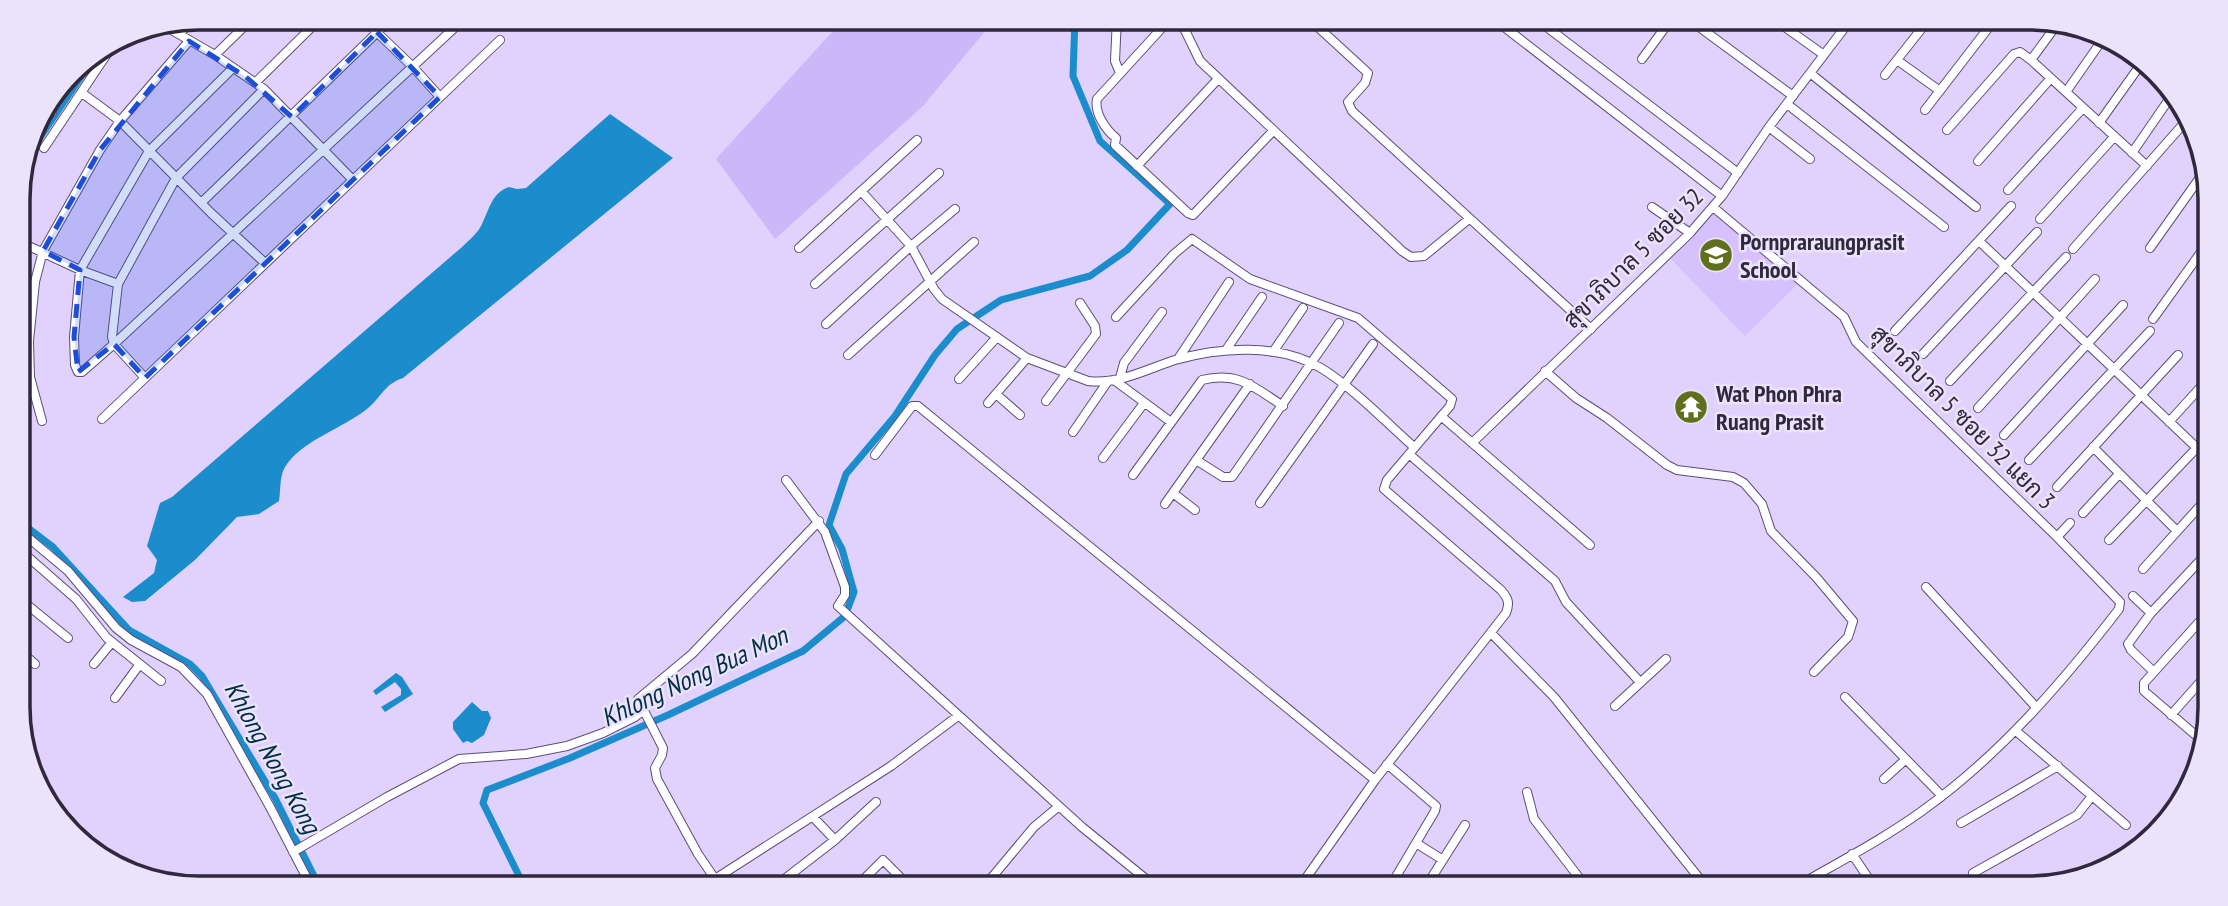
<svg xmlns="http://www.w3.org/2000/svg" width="2228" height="906" font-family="'PT Sans Narrow',Sarabun,sans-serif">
<rect width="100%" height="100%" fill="#e0d1fd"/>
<path fill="#d6c1fe" d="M 1714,212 L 1799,283 L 1745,336 L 1671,259 Z"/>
<path fill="#cdb7f8" d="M 845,18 L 996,18 L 923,106 L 775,239 L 716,159 Z"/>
<path fill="#1b8dcc" d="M 610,114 L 673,158 L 403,378 C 383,385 382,397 367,409 C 343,428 304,440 287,464 C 279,474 281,489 279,501 L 259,514 L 237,517 L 195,560 L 145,601 L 132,602 L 123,597 L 154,573 L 157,560 L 147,546 L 160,503 L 172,497 L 462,247 C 468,241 477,234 481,226 C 489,211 491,193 509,187 L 517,189 L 526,188 Z
M 396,673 L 402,677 L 413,694 L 385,712 L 381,707 L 401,695 L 401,689 L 395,682 L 376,695 L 373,691 Z
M 472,702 L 482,711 L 488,711 L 491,718 L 484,735 L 472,743 L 467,741 L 463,743 L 453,729 L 453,722 Z"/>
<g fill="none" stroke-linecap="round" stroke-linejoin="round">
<path stroke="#1b8dcc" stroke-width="7" d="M 26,158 L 99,50
M 19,521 L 53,547 L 129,630 L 190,664 L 202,676 L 275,798 L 320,888
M 525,888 L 483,803 L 487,790 L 570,758 L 668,715 L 803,651 L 845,616 L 854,592 L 842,549 L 829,525 L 846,474 L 895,416 L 935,355 L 957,329 L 1001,300 L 1090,276 L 1127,250 L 1170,204 L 1100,141 L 1073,76 L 1075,18"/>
<g stroke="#5d4d7b" stroke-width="10">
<path id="street" d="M 362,18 L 413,67 L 440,97
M 1117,18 L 1115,61 L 1120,73
M 1171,18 L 1097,99 C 1094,113 1106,130 1116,138 L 1115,145 L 1188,213 L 1193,215 L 1273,131
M 1179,18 L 1200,61 L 1402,251 L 1411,257 L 1424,256 L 1469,219
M 1308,18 L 1368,73 L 1365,83 L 1348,102 L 1352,111 L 1591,329
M 1535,18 L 1738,173
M 1687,18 L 1793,96
M 163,25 L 215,55 L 264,89 L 353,180
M 1782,25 L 1824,55
M 1503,26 L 1722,196
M 180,34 L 193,19
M 215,55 L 253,18
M 1642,59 L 1672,18
M 1897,60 L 1940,91
M 2031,60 L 2058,23
M 233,68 L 149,151 L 80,270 L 74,337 L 75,365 L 78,372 L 82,372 L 114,344 L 465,18
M 73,71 L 78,73
M 1810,73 L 1976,207
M 1885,75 L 1930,18
M 255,83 L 321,18
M 2066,92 L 2105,36
M 82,93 L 120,121 L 211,213 L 265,263
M 1787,104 L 1944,227
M 45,108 L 52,112
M 1925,110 L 1996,18
M 2099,123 L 2141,64
M 1769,127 L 1810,159
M 1947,130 L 2014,54 L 2020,52 L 2031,60 L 2147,166
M 30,141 L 40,128
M 44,148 L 117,39
M 2132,153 L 2174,92
M 1978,161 L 2051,78
M 1137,166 L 1218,79
M 2008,190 L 2083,108
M 18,191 L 28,171
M 861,191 L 911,246 L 934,289 L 942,299 L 1027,358 L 1088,381 C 1118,385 1147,369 1175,360 C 1220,347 1278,343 1321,368 C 1351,386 1387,423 1414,447
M 201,203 L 392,18
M 1652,207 L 1690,233
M 1713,207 L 1844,317 L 1856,342 L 2057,537 L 2120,602 L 2119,609 C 2062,683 1999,756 1922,811 C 1882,840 1837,863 1794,888
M 2040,219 L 2114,137
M 18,241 L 80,270 L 118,284
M 1979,241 L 2197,448 L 2210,447
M 799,248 L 917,140
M 2150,248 L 2206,169
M 2073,249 L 2186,121
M 815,284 L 939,173
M 1116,317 L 1174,254 L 1192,239 L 1250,279 L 1358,318 L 1452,399 L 1450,406 L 1387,480 L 1384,489 L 1501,590 C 1508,598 1510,603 1506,613 L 1375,780 L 1299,888
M 2153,319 L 2209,241
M 826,324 L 911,246 L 955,209
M 1895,331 L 2011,206
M 1226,350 L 1262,297
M 1273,352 L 1303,308
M 1923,354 L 2037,232
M 848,355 L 974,242
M 1178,359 L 1229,282
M 1545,371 L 1576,398 L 1607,418 L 1667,465 L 1677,470 L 1733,477 L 1744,483 L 1762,504 L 1771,531 L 1816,577 L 1853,621 L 1848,637 L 1814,672
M 145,378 L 114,344 L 112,337 L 118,284 L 176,178 L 264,89
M 1120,378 L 1124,363 L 1162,312
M 959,379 L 997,337
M 1114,380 L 1171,422
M 1950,381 L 2066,257
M 996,394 L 1020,415
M 1046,401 L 1096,334 L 1095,326 L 1080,303
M 988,403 L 1027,358
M 1978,408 L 2095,279
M 1441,416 L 1590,545
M 102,419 L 500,40
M 42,421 L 30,377 L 29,341 L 35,282 L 43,251 L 100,150 L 120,121 L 189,41
M 2169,422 L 2208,379
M 1073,432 L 1108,381
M 2004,435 L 2123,305
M 1472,443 L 1690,233 L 1722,196 L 1769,127 L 1852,18
M 2093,447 L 2177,531
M 1409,454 L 1555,581 L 1566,602 L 1640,682
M 875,455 L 912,406 L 918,406 L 1375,780
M 1103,458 L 1144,403
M 1196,460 L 1223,477 L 1232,477 L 1339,323
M 2029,460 L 2150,331
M 1133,475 L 1202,380 C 1238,371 1254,387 1283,406
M 786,480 L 825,532 L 845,587 L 845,595 L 838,606 L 1082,827 L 1157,888
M 2057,487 L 2178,355
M 1173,493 L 1195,510
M 1260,503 L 1373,344
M 1165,504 L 1250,384
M 2083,513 L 2119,474
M 19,530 L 68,571 L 116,628 L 131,640 L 181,667 L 207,694 L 270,807 L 312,888
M 2057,537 L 2070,523
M 2109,540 L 2210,434
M 19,549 L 76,599 L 107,638 L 161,681
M 2143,569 L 2210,495
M 1926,587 L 2036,707
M 2133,596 L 2151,613
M 19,598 L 68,638
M 1491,633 L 1554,697 L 1707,888
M 19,650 L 35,664
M 94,664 L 112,642
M 2154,672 L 2131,650 L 2128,644 L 2151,613 L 2210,550
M 1845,697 L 1942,796
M 115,698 L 140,664
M 1615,706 L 1666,659
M 2171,715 L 2210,671
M 2016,731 L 2126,825
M 2204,738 L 2199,738 L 2144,691 L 2144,683 L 2210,610
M 1387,764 L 1436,806 L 1435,811 L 1394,880
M 1884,779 L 1905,760
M 1527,792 L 1534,819 L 1587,888
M 813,817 L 835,840
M 1961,823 L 2058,766
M 1416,843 L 1443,860
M 293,852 L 387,797 L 459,759 L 526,754 L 567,746 L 603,733 L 635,717 L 642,711
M 1852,854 L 1875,888
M 1973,873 L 2077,815 L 2092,796
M 715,879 L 698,854 L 657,779 L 655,768 L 662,755 L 663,748 L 638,699 L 692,654 L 819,521
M 701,888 L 891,766 L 958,716
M 773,888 L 835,840 L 876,802
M 855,888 L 883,860 L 911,888
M 983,888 L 1034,827 L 1059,806
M 1425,888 L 1465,825"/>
</g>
<use href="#street" stroke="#fff" stroke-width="8"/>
</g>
<path fill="#1d4ed8" fill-opacity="0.2" stroke="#1d4ed8" stroke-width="5" stroke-dasharray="14 9" stroke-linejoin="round" d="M 377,32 L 440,97 L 145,378 L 114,344 L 78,372 L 74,337 L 80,270 L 43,251 L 100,150 L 189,41 L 246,77 L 292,117 Z"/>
<defs>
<g id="school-disc" transform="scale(1.75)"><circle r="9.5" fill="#5f6f1c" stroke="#eae3f9"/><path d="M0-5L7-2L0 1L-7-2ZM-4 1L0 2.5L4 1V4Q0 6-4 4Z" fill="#fff"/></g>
<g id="temple-disc" transform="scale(1.75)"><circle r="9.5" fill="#5f6f1c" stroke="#eae3f9"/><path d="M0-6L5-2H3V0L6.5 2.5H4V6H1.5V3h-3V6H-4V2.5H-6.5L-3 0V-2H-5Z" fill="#fff"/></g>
</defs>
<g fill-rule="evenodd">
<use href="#school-disc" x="1716" y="255"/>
<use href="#temple-disc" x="1691" y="407"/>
</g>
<g text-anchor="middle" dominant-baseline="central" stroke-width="5" stroke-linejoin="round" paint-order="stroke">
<g font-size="24" font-weight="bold" fill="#30293d" stroke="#eae3f9" text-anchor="start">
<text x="1740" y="241">Pornpraraungprasit<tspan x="1740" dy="28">School</tspan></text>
<text x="1716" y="393">Wat Phon Phra<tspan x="1716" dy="28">Ruang Prasit</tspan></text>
</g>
<g font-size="24" fill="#30293d" stroke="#eae3f9">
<text transform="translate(1633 258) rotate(-45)">สุขาภิบาล 5 ซอย 32</text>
<text transform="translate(1963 417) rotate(45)">สุขาภิบาล 5 ซอย 32 แยก 3</text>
</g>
<g font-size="26" font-style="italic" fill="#002d47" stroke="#eae3f9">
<text transform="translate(694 676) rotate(-25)">Khlong Nong Bua Mon</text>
<text transform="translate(273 757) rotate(61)">Khlong Nong Kong</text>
</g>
</g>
<path d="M0 0H2228V906H0ZM199 30H2029A169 169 0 0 1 2198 199V707A169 169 0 0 1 2029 876H199A169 169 0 0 1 30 707V199A169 169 0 0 1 199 30Z" fill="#eae3f9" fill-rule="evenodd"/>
<path fill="none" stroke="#30293d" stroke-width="3.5" d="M199 30H2029A169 169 0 0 1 2198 199V707A169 169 0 0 1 2029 876H199A169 169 0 0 1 30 707V199A169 169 0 0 1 199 30Z"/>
</svg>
